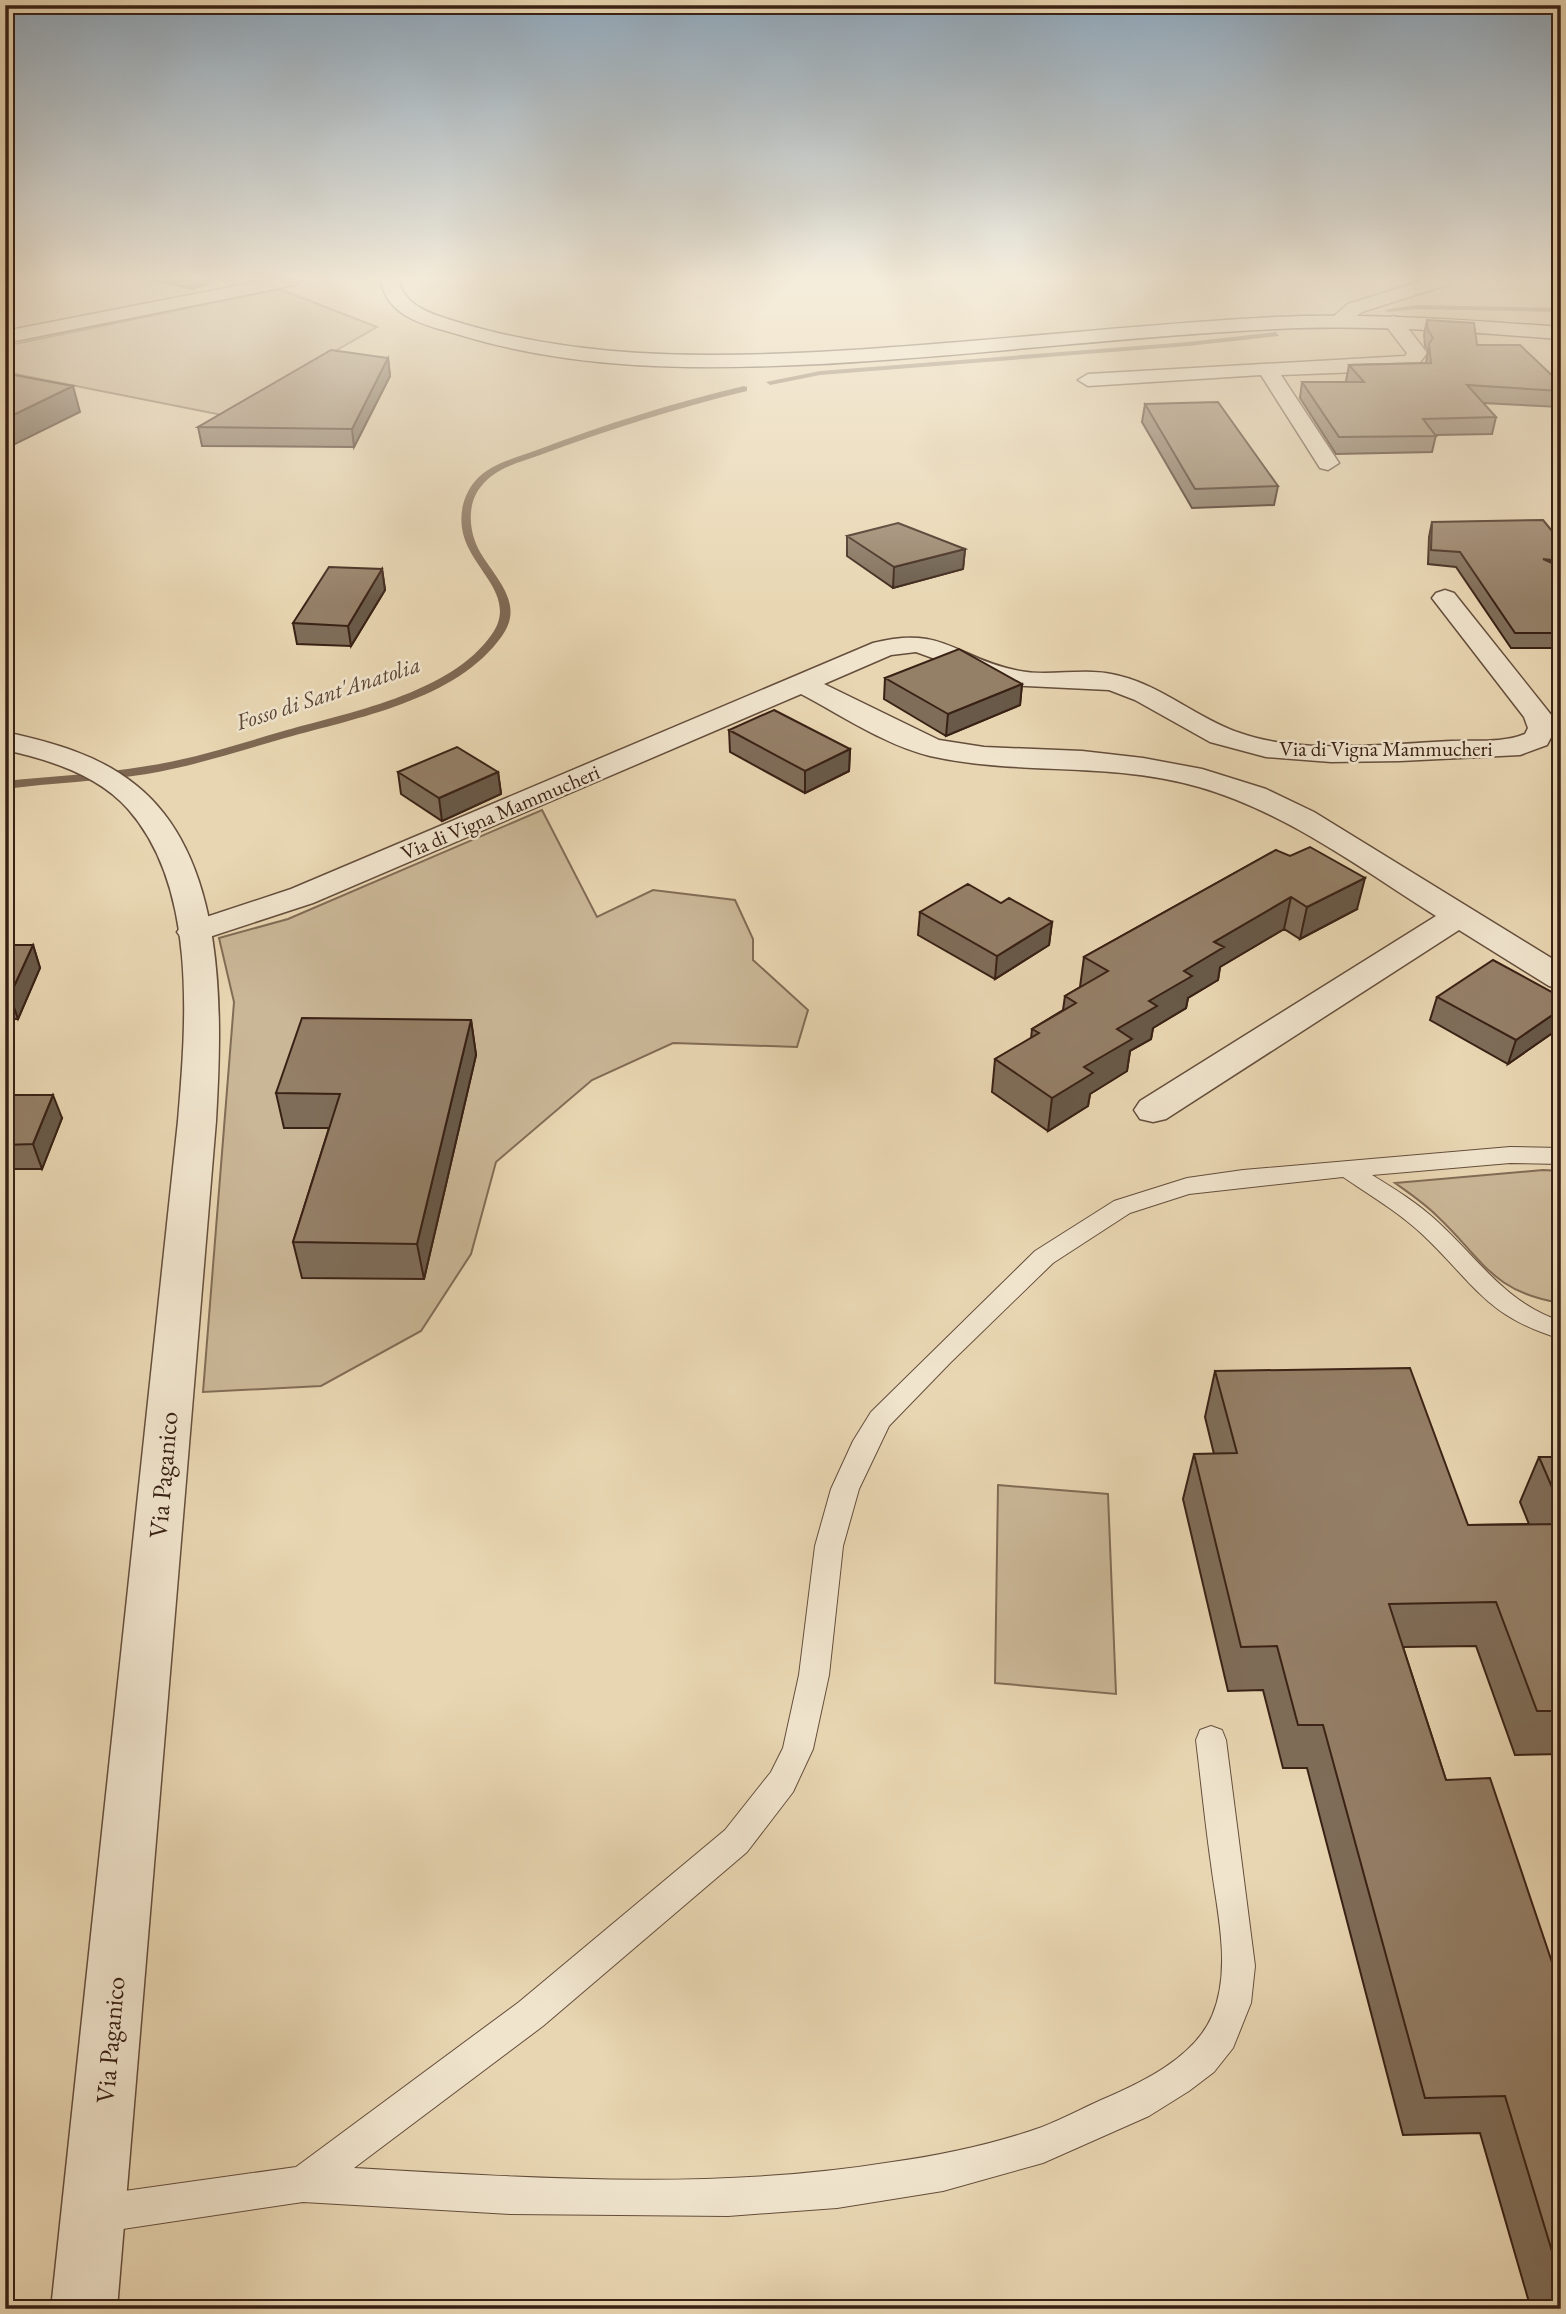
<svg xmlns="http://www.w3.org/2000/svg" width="1566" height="2314" font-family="'EB Garamond',serif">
<rect width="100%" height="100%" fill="#e8d6b2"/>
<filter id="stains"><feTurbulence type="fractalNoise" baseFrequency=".00286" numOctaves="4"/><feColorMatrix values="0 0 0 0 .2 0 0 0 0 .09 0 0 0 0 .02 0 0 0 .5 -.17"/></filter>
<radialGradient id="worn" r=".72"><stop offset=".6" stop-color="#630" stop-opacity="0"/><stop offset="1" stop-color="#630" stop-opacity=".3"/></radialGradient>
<path fill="#cab797" stroke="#826c56" stroke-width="2" d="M 279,289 L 377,327 L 276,385 L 232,417 L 5,372 L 5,346 Z
M 542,810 L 597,917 L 653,890 L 735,900 L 753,939 L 753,960 L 808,1010 L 797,1047 L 673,1043 L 592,1080 L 496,1162 L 471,1254 L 421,1331 L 321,1386 L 203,1392 L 234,1002 L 219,938 L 288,919 Z
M 1543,1170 L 1561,1171 L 1561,1303 C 1491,1292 1483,1259 1437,1216 C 1424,1203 1409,1193 1395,1183 Z
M 998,1485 L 1108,1494 L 1116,1694 L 995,1683 Z"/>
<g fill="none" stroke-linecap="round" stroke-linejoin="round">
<path fill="#7e6853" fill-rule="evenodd" d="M 1416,305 L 1561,308 L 1561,312 L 1416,309 L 1388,312 L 1384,310 Z
M 1276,332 L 1279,336 L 1188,346 L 820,375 L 770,385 L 766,382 L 820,371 L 1188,342 Z
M 744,386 L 747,387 L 747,391 C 676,408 608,430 540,455 C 521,462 498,467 484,483 C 466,501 468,531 480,552 C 496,579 525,604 502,636 C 457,700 356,718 285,738 C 240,751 194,766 147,774 C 100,781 52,783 5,789 L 5,781 C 52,776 100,774 147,766 C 192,759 236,745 280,732 C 346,713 451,694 492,634 C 515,601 482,576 469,549 C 457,527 459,499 476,480 C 491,463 516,458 537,450 C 605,424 673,403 744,386 Z"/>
<g stroke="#654e3c" stroke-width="2">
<path id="service" d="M 1510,1147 L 1561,1148 L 1561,1164 L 1510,1163 L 1372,1175 C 1395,1189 1419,1204 1439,1223 C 1478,1259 1507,1304 1561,1321 L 1561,1339 C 1485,1316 1475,1284 1422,1234 C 1398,1212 1370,1195 1343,1177 L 1189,1194 L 1130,1213 L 1053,1263 L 950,1363 L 889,1426 L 859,1489 L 843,1546 L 829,1675 L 813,1749 L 793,1792 L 747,1852 L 543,2026 L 354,2168 C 533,2178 714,2191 892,2162 C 942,2155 994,2144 1042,2127 C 1062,2119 1081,2109 1101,2100 C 1141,2083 1194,2058 1212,2016 C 1232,1969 1217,1912 1211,1864 C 1205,1822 1201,1781 1196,1740 L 1200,1730 L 1211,1726 L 1222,1730 L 1226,1740 L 1255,1966 L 1251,2003 L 1233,2048 L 1214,2072 L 1189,2091 L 1149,2116 L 1043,2163 L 943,2191 L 837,2208 L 728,2216 L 510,2214 L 303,2202 L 96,2233 L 83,2227 L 77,2214 L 83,2201 L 96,2195 L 296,2167 L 519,2002 L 725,1830 L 771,1772 L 783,1748 L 799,1675 L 815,1546 L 831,1489 L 853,1441 L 871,1412 L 1035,1251 L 1114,1201 L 1187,1178 L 1243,1170 Z"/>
</g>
<g stroke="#654e3c" stroke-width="3">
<path id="minor" d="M 266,280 L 303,280 L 294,285 L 5,343 L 5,331 Z
M 1425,280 L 1453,280 L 1450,284 L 1362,312 L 1344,326 L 1330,326 L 1327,322 L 1348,304 Z
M 1393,316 L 1400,318 L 1427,353 L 1418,365 L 1384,371 L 1281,375 L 1339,463 L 1328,470 L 1320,468 L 1261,375 L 1088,386 L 1078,380 L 1088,374 L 1405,356 L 1407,353 L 1383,322 Z
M 1445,590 L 1454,593 L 1552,716 L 1556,728 L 1547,745 L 1520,755 L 1400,761 L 1331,762 L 1266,757 L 1210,742 L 1135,700 L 1109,690 L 1007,685 L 916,652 L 891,655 L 824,684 L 939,740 L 984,747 L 1082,751 L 1143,758 L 1202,769 L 1266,789 L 1314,812 L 1561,964 L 1561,989 L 1549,986 L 1459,930 L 1166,1119 L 1153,1122 L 1140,1119 L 1134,1110 L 1140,1101 L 1436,916 C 1360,868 1286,812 1199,787 C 1111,761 1018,776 930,756 C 885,745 841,715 801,694 L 313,903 L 194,942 L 182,939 L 177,932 L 182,925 L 291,889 L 873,643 C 944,625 954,657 1015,670 C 1049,678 1085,666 1120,676 C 1164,687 1198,719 1240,733 C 1301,755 1387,744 1452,741 C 1476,740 1503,743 1525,734 L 1528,728 L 1524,717 L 1432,598 L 1436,593 Z"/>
</g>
<g stroke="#654e3c" stroke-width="3">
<path id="tertiary" d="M 5,732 C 51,742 100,755 137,786 C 228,860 222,1015 216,1121 L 117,2309 L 51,2309 L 178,1121 C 186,1024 198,888 128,809 C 98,775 48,759 5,750 Z"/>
</g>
<g stroke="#392115" stroke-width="3">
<path id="secondary" d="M 381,280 L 399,280 C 404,309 439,316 464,324 C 579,358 699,358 818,352 C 971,344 1122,325 1275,317 C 1370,313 1466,320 1561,327 L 1561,339 C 1466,332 1371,324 1276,329 C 1124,336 973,356 821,364 C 700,370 578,371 460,335 C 429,326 386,318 381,280 Z"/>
</g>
<use href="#service" fill="#f0e4cd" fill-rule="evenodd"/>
<use href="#minor" fill="#f0e4cd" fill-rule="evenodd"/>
<use href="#tertiary" fill="#f0e4cd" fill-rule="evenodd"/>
<use href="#secondary" fill="#f0e4cd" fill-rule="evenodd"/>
</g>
<path fill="#7f6d59" stroke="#392115" stroke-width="2" d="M 152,280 L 217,280 L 193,289 Z
M 1427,320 L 1477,345 L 1561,384 L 1561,407 L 1482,403 L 1496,417 L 1492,434 L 1436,435 L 1432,452 L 1336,454 L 1300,398 L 1302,382 L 1347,382 L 1346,381 L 1349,365 L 1426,363 L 1428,350 L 1425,346 L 1424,335 Z
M 388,358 L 390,376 L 354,447 L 202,446 L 198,427 Z
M 1145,404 L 1278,486 L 1274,505 L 1192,508 L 1142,422 Z
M 1432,522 L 1561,542 L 1561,648 L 1511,648 L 1456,567 L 1428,564 L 1429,537 Z
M 847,536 L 965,549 L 963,569 L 893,588 L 847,556 Z
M 382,569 L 385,590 L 351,646 L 297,644 L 293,623 Z
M 885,678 L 1022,684 L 1020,705 L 946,736 L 884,699 Z
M 729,730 L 850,749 L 849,771 L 805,793 L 730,752 Z
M 398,772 L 498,772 L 501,794 L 442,821 L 401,794 Z
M 1276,850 L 1357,909 L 1300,939 L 1284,929 L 1220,967 L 1218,980 L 1188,998 L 1186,1008 L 1153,1028 L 1151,1039 L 1130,1051 L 1127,1071 L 1090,1094 L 1088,1106 L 1048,1131 L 992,1092 L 995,1059 L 1031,1039 L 1032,1029 L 1063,1010 L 1065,996 L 1080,987 L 1084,957 Z
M 1001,903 L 1052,922 L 1049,945 L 995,979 L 918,935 L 920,912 Z
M 5,945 L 33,945 L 40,968 L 18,1019 L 5,1019 Z
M 1437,997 L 1561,997 L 1561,1027 L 1508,1064 L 1430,1020 Z
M 471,1020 L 476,1055 L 424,1279 L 302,1278 L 293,1242 L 329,1128 L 284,1128 L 276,1093 Z
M 5,1095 L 62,1118 L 42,1169 L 5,1169 Z
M 1215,1371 L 1468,1525 L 1529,1524 L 1520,1502 L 1539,1457 L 1561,1457 L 1561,1754 L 1515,1755 L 1476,1646 L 1403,1647 L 1446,1780 L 1561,1989 L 1561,2309 L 1531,2309 L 1480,2133 L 1403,2135 L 1307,1768 L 1283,1768 L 1263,1690 L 1228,1691 L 1183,1499 L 1194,1454 L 1214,1454 L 1205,1417 Z"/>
<path fill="#685948" stroke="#392115" stroke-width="2" d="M 191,280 L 217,280 L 193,289 Z
M 388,358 L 390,376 L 354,447 L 352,429 Z
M 73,386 L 80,412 L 5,449 L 5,419 Z
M 965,549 L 963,569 L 893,588 L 894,567 Z
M 382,569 L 385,590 L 351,646 L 348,626 Z
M 1022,684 L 1020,705 L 946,736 L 948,714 Z
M 850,749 L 849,771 L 805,793 L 805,771 Z
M 498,772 L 501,794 L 442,821 L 439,798 Z
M 1365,878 L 1357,909 L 1300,939 L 1307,907 Z
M 1291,897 L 1284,929 L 1220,967 L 1218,980 L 1188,998 L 1186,1008 L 1153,1028 L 1151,1039 L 1130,1051 L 1127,1071 L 1090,1094 L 1088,1106 L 1048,1131 L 1052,1098 L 1084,1067 L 1117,1029 L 1184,971 L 1214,942 Z
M 1052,922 L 1049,945 L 995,979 L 997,956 Z
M 33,945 L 40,968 L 18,1019 L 10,995 Z
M 1561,1009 L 1561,1027 L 1508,1064 L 1516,1040 Z
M 471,1020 L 476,1055 L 424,1279 L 417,1244 Z
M 53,1095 L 62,1118 L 42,1169 L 33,1144 Z"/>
<path fill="#947f67" stroke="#392115" stroke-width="2" d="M 1427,320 L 1474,323 L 1477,345 L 1520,345 L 1561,384 L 1561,391 L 1467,385 L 1496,417 L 1423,419 L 1436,436 L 1339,437 L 1302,382 L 1364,382 L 1349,365 L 1431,363 L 1429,344 L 1433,338 L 1428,330 Z
M 331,350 L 388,358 L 352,429 L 198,427 Z
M 9,374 L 73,386 L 5,419 L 5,375 Z
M 1218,402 L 1278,486 L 1195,489 L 1145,404 Z
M 1543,520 L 1561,542 L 1561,561 L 1543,559 L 1561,567 L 1561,633 L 1515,633 L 1460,552 L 1431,550 L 1432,522 Z
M 898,523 L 965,549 L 894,567 L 847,536 Z
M 329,567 L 382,569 L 348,626 L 293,623 Z
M 959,649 L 1022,684 L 948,714 L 885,678 Z
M 774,710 L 850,749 L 805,771 L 729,730 Z
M 457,747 L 498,772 L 439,798 L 398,772 Z
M 1310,847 L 1365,878 L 1307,907 L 1291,897 L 1214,942 L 1224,947 L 1184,971 L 1192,976 L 1149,1001 L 1157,1006 L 1117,1029 L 1132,1039 L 1084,1067 L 1093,1073 L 1052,1098 L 995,1059 L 1039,1033 L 1032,1029 L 1076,1003 L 1065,996 L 1108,971 L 1084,957 L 1276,850 L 1290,856 Z
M 968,884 L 1001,903 L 1009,898 L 1052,922 L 997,956 L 920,912 Z
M 5,945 L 33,945 L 10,995 L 5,995 Z
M 1493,960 L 1561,997 L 1561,1009 L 1516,1040 L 1437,997 Z
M 302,1018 L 471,1020 L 417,1244 L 293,1242 L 340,1094 L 276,1093 Z
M 5,1095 L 53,1095 L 33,1144 L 5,1145 Z
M 1410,1368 L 1468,1525 L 1561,1524 L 1561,1711 L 1537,1711 L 1496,1602 L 1389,1604 L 1446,1780 L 1490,1778 L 1561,1989 L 1561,2281 L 1505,2096 L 1425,2098 L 1323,1725 L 1298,1725 L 1277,1646 L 1241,1647 L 1194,1454 L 1237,1453 L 1215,1371 Z
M 1539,1457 L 1561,1457 L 1561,1508 Z"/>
<linearGradient id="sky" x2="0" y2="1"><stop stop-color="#90a9bd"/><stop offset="0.46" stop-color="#f5eddc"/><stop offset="1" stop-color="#f5eddc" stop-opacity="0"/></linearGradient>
<rect width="1566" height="604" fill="url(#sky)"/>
<g text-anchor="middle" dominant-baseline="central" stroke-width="5" stroke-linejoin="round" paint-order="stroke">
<g font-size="21" fill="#392115" stroke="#f0e4cd">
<text x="1386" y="748">Via di Vigna Mammucheri</text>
<text transform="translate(500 812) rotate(-23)">Via di Vigna Mammucheri</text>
</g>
<g font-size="23" font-style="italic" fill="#5c4534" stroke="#f0e4cd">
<text transform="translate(328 693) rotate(-18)">Fosso di Sant'Anatolia</text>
</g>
<g font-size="26" fill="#392115" stroke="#f0e4cd">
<text transform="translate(163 1475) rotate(-85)">Via Paganico</text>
<text transform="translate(110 2040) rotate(-85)">Via Paganico</text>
</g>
</g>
<rect width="1566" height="2314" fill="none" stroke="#e8d6b2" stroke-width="28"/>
<rect x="7" y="7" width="1552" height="2300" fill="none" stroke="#392115" stroke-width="3.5"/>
<rect x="14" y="14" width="1538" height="2286" fill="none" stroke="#392115" stroke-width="2"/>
<rect width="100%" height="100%" filter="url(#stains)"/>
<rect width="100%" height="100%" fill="url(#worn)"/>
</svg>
